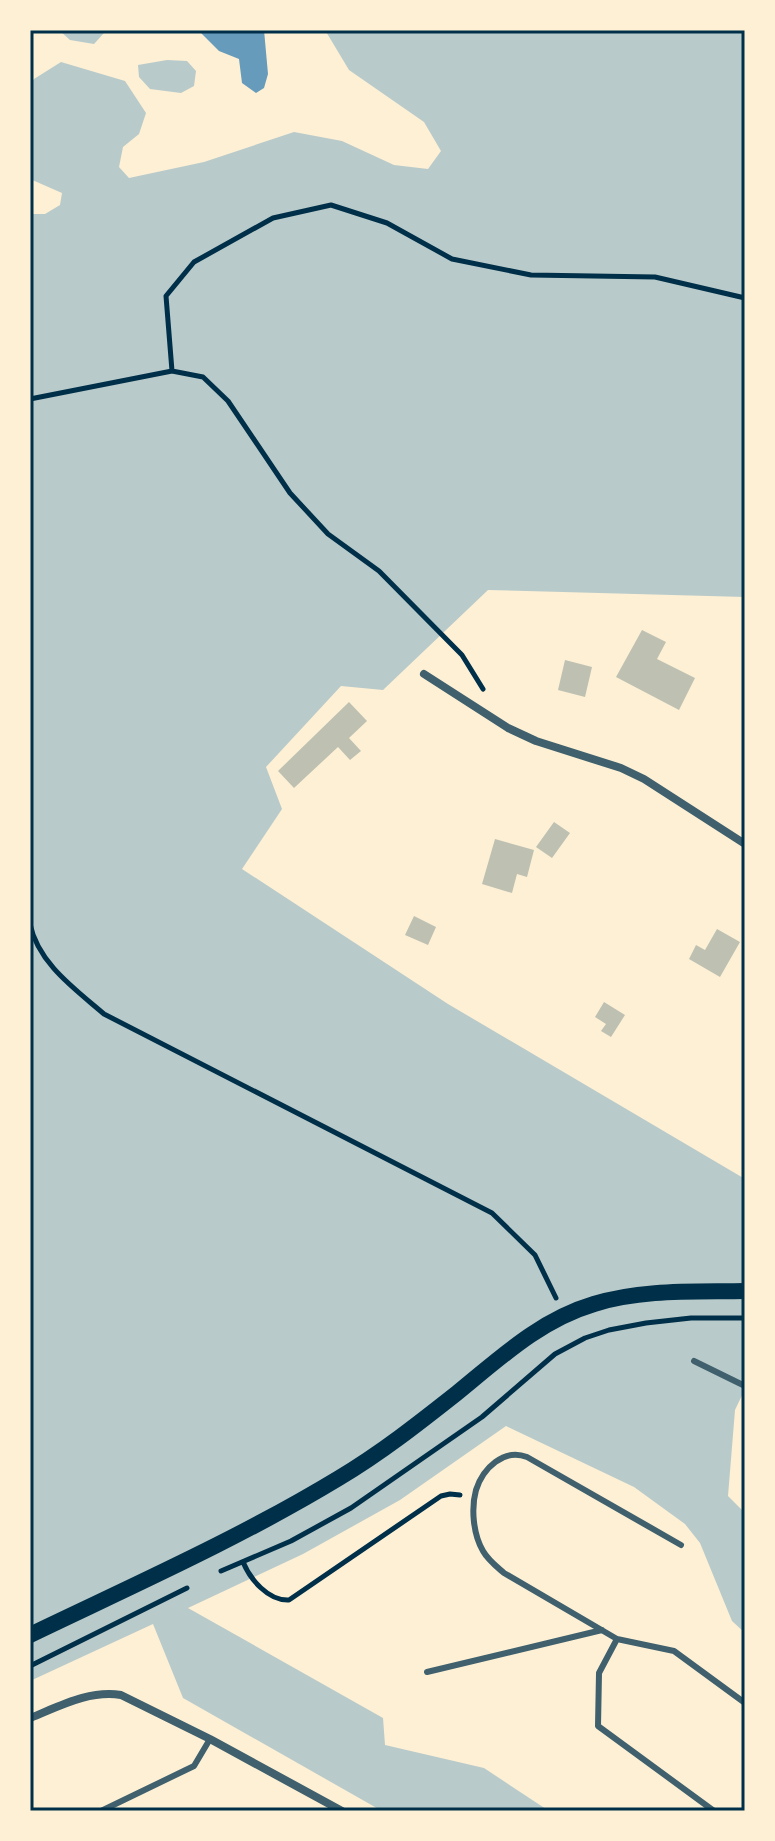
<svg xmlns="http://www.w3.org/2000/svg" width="775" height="1841" font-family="Figtree,sans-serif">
<rect width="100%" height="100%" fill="#fdf0d5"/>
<path fill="#b9caca" d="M 59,30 L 104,30 L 104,33 L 94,44 L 70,40 Z
M 325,30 L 745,30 L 745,597 L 488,590 L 383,690 L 341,686 L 266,767 L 282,809 L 242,869 L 448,1004 L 745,1179 L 745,1389 L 735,1410 L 728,1496 L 745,1513 L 745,1633 L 732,1621 L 700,1543 L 685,1524 L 634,1487 L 506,1426 L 400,1500 L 303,1554 L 188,1608 L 383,1718 L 385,1745 L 484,1768 L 549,1811 L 382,1811 L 183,1698 L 153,1624 L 30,1681 L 30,214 L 45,214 L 60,205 L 62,193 L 30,179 L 30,86 L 34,79 L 61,62 L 125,81 L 146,113 L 139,134 L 123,147 L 119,167 L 129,178 L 204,162 L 294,132 L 342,141 L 394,165 L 428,169 L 441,151 L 424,122 L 349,70 Z
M 167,60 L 187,61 L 196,71 L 194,86 L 181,93 L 150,89 L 139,77 L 138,65 Z"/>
<path fill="#669bbc" d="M 198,30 L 264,30 L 268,74 L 264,88 L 256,93 L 242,83 L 239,59 L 219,51 Z"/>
<path fill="#bec0b2" d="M 642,630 L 666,642 L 657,659 L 695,678 L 679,710 L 616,677 Z
M 565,660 L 592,667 L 585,697 L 558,690 Z
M 349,702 L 367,721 L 349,738 L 361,751 L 350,760 L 338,747 L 294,788 L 278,771 Z
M 554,822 L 570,833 L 552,858 L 536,847 Z
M 495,839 L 534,850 L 527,877 L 517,874 L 512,893 L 482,884 Z
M 414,916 L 436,927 L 428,945 L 405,935 Z
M 717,929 L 740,942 L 720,977 L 689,959 L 696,945 L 705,950 Z
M 604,1002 L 625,1015 L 611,1037 L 601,1031 L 606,1024 L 595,1017 Z"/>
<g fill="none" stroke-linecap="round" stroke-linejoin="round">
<path stroke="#003049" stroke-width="5" d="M 172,371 L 166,296 L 194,262 L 273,218 L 331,205 L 387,223 L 452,259 L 531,275 L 655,277 L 745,298
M 30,399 L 172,371 L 203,377 L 228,401 L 290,493 L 328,534 L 379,571 L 462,655 L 483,689
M 30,924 C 38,963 75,989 104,1014 L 492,1213 L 535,1255 L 556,1298
M 243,1562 C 250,1579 268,1601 289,1600 L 441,1496 L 450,1494 L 460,1495
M 221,1571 L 291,1541 L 351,1508 L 482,1417 L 555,1354 L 585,1338 L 609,1330 L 646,1323 L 691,1318 L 745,1318
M 30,1666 L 187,1588"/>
<path stroke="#3f606c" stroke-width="6" d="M 694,1361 L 745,1386
M 681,1545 L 527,1457 C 504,1448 483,1468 476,1490 C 471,1508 473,1534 483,1551 C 488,1560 496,1566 504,1573 L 617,1639 L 674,1651 L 745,1703
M 617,1639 L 599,1673 L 598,1726 L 714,1811
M 427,1672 L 602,1630
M 101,1811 L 194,1766 L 210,1739"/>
<path stroke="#3f606c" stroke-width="8" d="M 424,674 L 508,728 L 536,741 L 621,768 L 644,779 L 745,844
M 30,1718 C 60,1706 89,1690 121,1695 L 210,1739 L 342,1811"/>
<path stroke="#003049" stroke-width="16" d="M 30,1635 C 134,1585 240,1538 339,1478 C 381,1453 419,1423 457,1393 C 500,1358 540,1320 594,1304 C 642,1289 695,1292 745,1291"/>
</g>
<rect width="775" height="1841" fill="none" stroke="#fdf0d5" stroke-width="64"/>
<rect x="32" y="32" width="711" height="1777" fill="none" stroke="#003049" stroke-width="3"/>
</svg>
